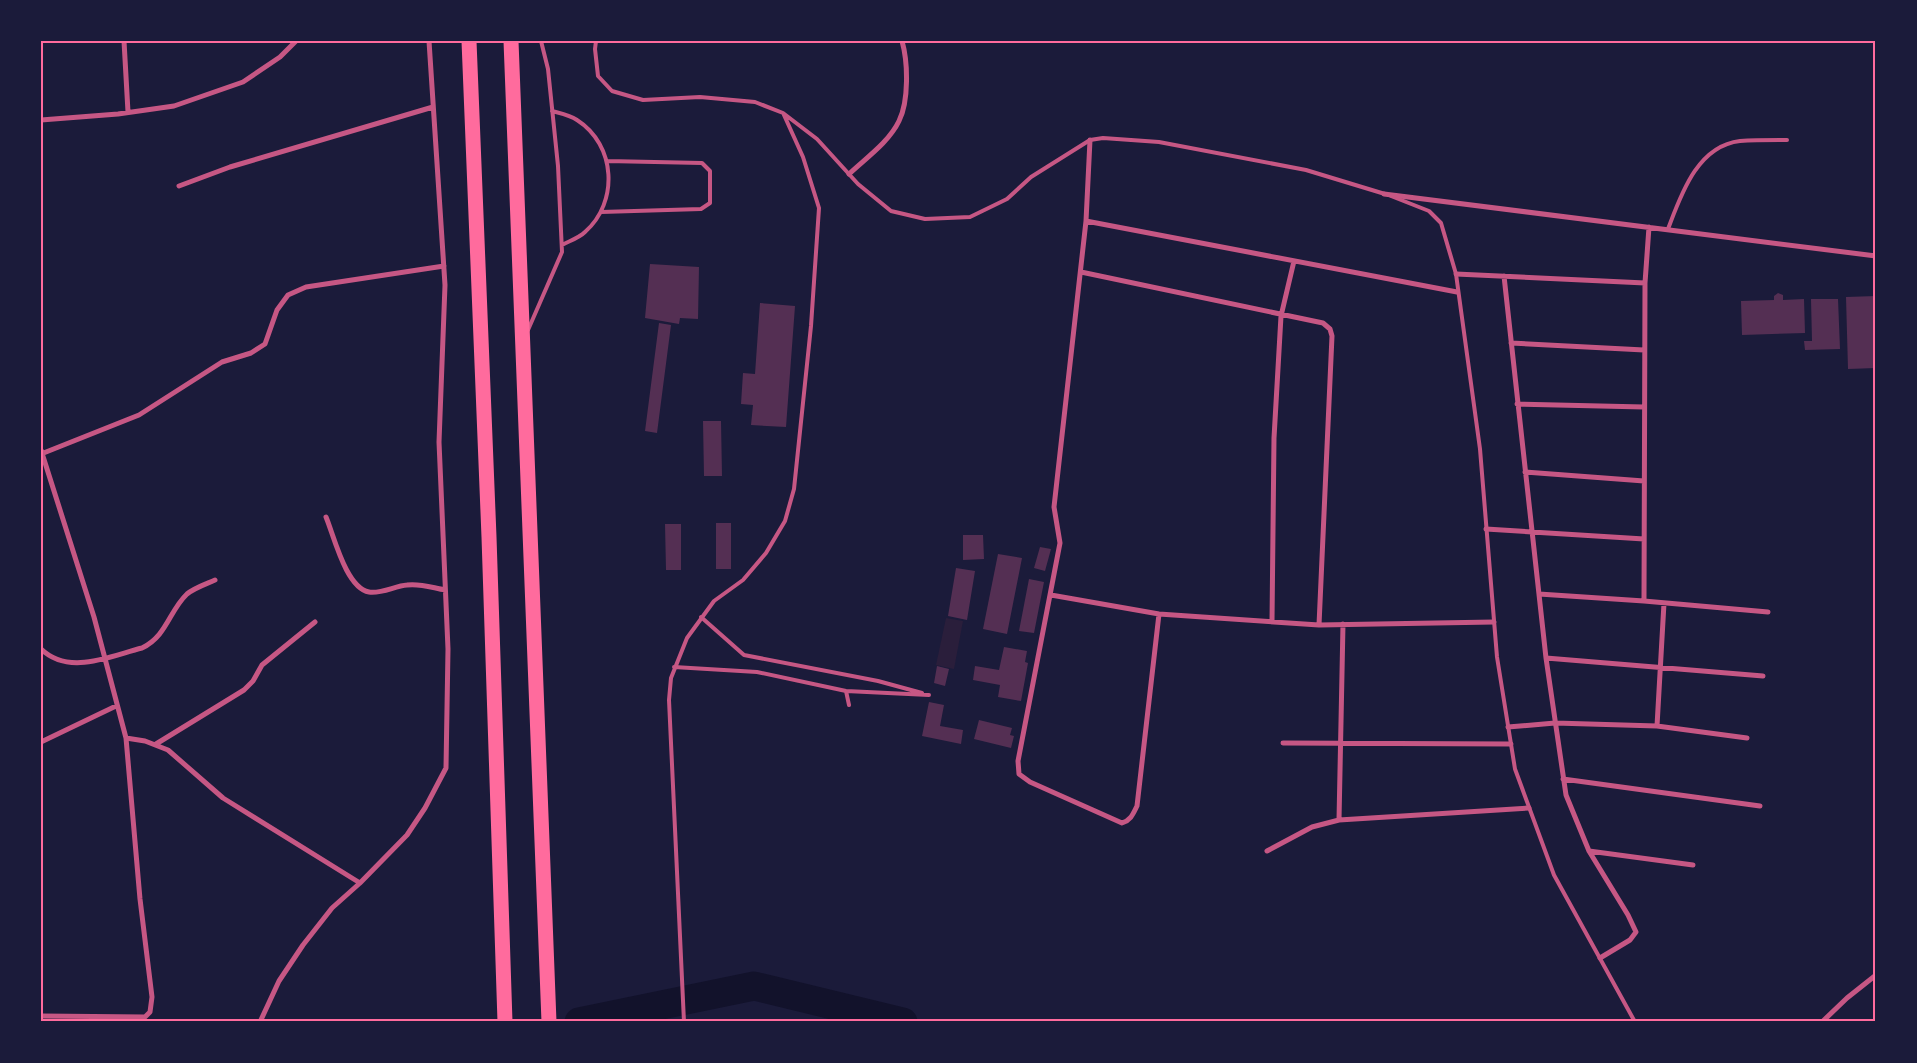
<svg xmlns="http://www.w3.org/2000/svg" width="1917" height="1063" font-family="Lora,serif">
<rect width="100%" height="100%" fill="#1b1b3a"/>
<path fill="#2a1e3b" d="M 946,618 L 963,621 L 954,669 L 936,665 Z"/>
<g fill="none" stroke-linecap="round" stroke-linejoin="round">
<path stroke="#12122b" stroke-width="29" d="M 579,1022 L 754,986 L 903,1022"/>
</g>
<path fill="#542f53" d="M 650,264 L 699,267 L 698,319 L 680,318 L 679,324 L 645,318 Z
M 1778,293 L 1783,295 L 1783,300 L 1804,299 L 1805,333 L 1742,335 L 1741,301 L 1774,300 L 1774,296 Z
M 1876,296 L 1876,368 L 1848,369 L 1846,297 Z
M 1811,299 L 1838,299 L 1840,349 L 1805,350 L 1804,341 L 1812,341 Z
M 760,303 L 795,306 L 786,427 L 751,425 L 753,405 L 741,404 L 743,373 L 755,374 Z
M 659,323 L 671,325 L 657,433 L 645,431 Z
M 703,421 L 721,421 L 722,476 L 704,476 Z
M 716,523 L 731,523 L 731,569 L 716,569 Z
M 665,524 L 681,524 L 681,570 L 666,570 Z
M 963,535 L 983,535 L 984,559 L 963,560 Z
M 1040,547 L 1051,549 L 1045,571 L 1034,568 Z
M 998,554 L 1022,558 L 1007,634 L 983,629 Z
M 956,568 L 975,571 L 967,620 L 948,616 Z
M 1029,579 L 1044,582 L 1034,633 L 1019,631 Z
M 1004,647 L 1027,651 L 1025,662 L 1028,663 L 1021,701 L 998,697 L 1000,685 L 973,680 L 975,666 L 999,670 Z
M 937,666 L 949,669 L 945,686 L 934,683 Z
M 929,702 L 944,705 L 940,726 L 963,730 L 961,744 L 922,736 Z
M 979,720 L 1012,728 L 1010,735 L 1014,736 L 1011,748 L 974,739 Z"/>
<g fill="none" stroke-linecap="round" stroke-linejoin="round">
<path stroke="#c65784" stroke-width="4" d="M 596,41 L 595,49 L 598,76 L 612,91 L 643,100 L 700,97 L 755,102 L 783,113 L 817,139 L 858,184 L 891,211 L 925,219 L 970,217 L 1007,199 L 1031,177 L 1090,140 L 1103,138 L 1159,142 L 1306,170 L 1385,194
M 552,111 C 559,113 570,115 577,120 C 616,145 619,202 585,232 C 579,238 569,241 562,245
M 1391,196 L 1429,211 L 1441,223 L 1456,274 L 1480,449 L 1497,657 L 1515,769 L 1554,875 L 1635,1022
M 601,212 L 701,209 L 710,203 L 710,171 L 702,163 L 607,161
M 1668,229 C 1681,195 1697,146 1740,141 C 1755,140 1771,140 1787,140
M 528,330 L 562,252 L 558,166 L 548,69 L 541,41
M 701,617 L 744,655 L 878,681 L 922,693
M 674,667 L 757,672 L 846,691 L 929,695
M 846,691 L 849,705
M 684,1022 L 669,700 L 671,678 L 687,638 L 714,601 L 743,580 L 766,553 L 785,521 L 794,489 L 811,326 L 819,208 L 803,157 L 784,115"/>
<path stroke="#c65784" stroke-width="5" d="M 124,41 L 128,112
M 41,120 L 118,114 L 174,106 L 243,82 L 280,57 L 296,41
M 1090,140 L 1086,221 L 1054,507 L 1060,543 L 1018,761 L 1019,774 L 1030,782 L 1122,823 C 1131,820 1133,814 1137,806 L 1159,614
M 849,174 C 866,158 889,142 899,121 C 909,101 908,62 902,41
M 179,186 L 230,167 L 433,107
M 1384,194 L 1876,256
M 1086,221 L 1457,292
M 1081,272 L 1323,323 L 1330,329 L 1332,336 L 1319,625
M 1456,274 L 1645,283
M 1504,276 L 1546,658 L 1566,795 L 1589,851 L 1628,915 L 1636,932 L 1630,940 L 1600,958
M 1511,343 L 1644,350
M 1517,404 L 1644,407
M 41,450 L 94,617 L 126,738 L 145,741 L 168,750 L 223,798 L 360,883
M 41,454 L 139,415 L 222,362 L 251,353 L 265,344 L 277,310 L 288,295 L 306,287 L 444,266
M 1525,472 L 1644,481
M 326,517 C 334,536 346,588 369,592 C 381,594 395,586 407,585 C 420,583 433,588 445,590
M 1486,529 L 1644,539
M 1539,594 L 1644,601 L 1768,612
M 1051,595 L 1159,614 L 1319,625 L 1494,622
M 1644,601 L 1645,283 L 1649,227
M 1272,622 L 1274,438 L 1281,316 L 1294,261
M 41,649 C 69,676 110,656 142,648 C 167,636 169,611 187,594 C 194,588 206,584 215,580
M 1546,658 L 1763,676
M 1657,726 L 1664,603
M 1508,727 L 1555,723 L 1657,726 L 1747,738
M 41,742 L 116,706
M 1283,743 L 1511,744
M 156,744 L 244,690 L 253,681 L 262,665 L 315,622
M 1563,779 L 1760,806
M 1339,820 L 1343,624
M 1267,851 L 1312,827 L 1339,820 L 1529,808
M 1589,851 L 1693,865
M 41,1016 L 145,1017 L 150,1012 L 152,997 L 140,899 L 126,738
M 260,1022 L 279,981 L 303,945 L 332,908 L 360,883 L 407,835 L 425,808 L 446,768 L 448,649 L 439,442 L 445,285 L 429,41
M 1822,1022 L 1847,998 L 1876,975"/>
<path stroke="#ff6b9d" stroke-width="15" d="M 469,41 L 489,537 L 505,1022
M 511,41 L 549,1022"/>
</g>
<rect width="1917" height="1063" fill="none" stroke="#1b1b3a" stroke-width="85"/>
<rect x="42" y="42" width="1832" height="978" fill="none" stroke="#ff6b9d" stroke-width="2"/>
</svg>
